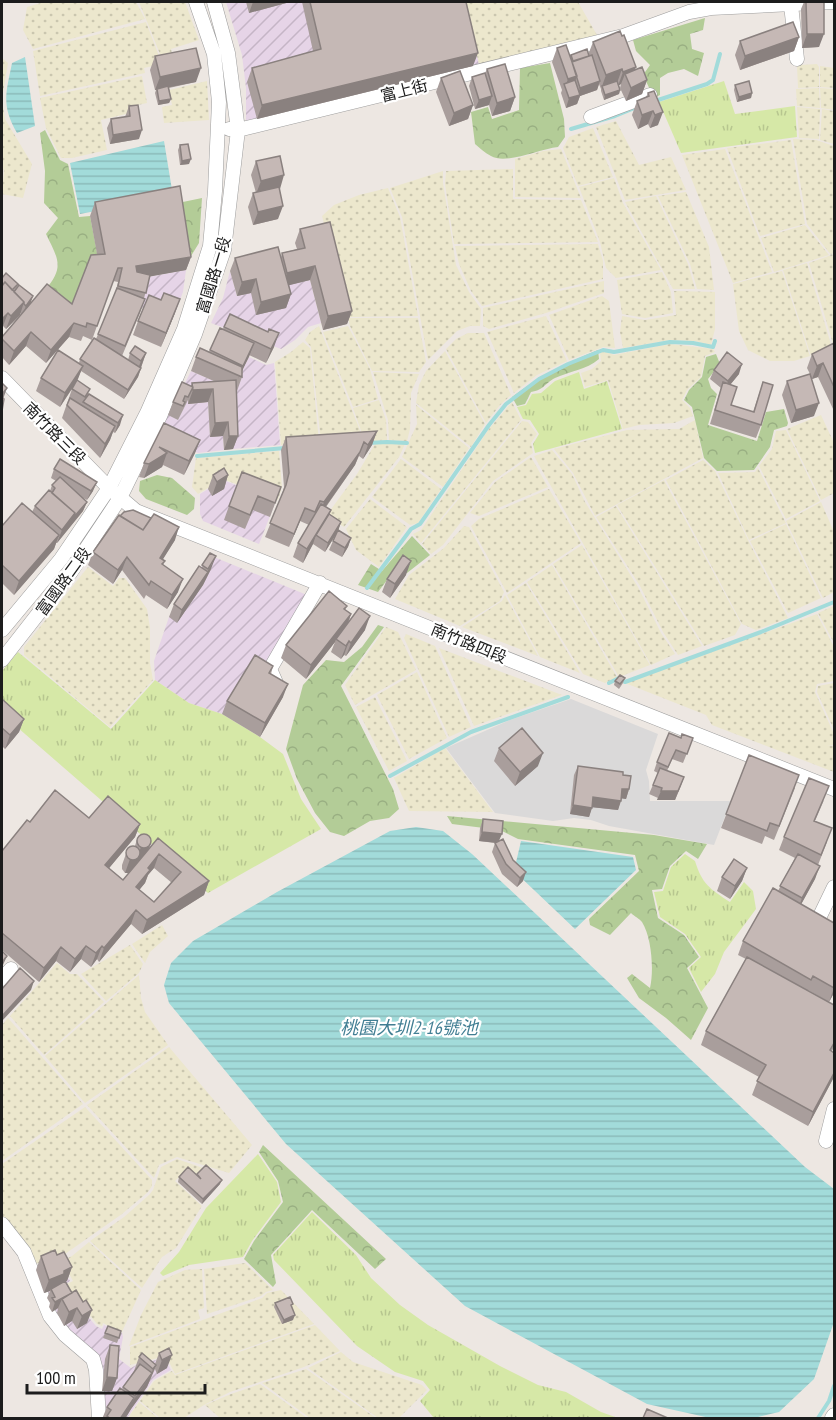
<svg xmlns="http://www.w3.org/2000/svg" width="836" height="1420" font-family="'PT Sans Narrow','Noto Sans TC',sans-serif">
<defs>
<pattern id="industrial-furrows" width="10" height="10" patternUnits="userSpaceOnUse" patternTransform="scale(1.5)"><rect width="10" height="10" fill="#e6d4e7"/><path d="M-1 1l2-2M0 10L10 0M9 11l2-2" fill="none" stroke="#c5b5c6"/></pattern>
<pattern id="farmland-dots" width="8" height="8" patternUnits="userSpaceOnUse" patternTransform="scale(1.5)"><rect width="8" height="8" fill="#ece7cd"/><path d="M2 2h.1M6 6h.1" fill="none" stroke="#cac6af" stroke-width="1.8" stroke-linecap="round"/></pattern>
<pattern id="grass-tufts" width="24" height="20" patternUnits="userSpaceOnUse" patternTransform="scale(1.5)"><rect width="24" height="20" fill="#d6e8a7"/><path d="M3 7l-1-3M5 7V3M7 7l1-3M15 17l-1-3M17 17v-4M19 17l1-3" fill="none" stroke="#b7c68f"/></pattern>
<pattern id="forest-crowns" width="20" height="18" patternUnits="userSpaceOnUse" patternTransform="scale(1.5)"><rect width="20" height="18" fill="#b3cc97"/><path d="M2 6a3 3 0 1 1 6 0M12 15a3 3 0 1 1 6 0" fill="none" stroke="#99af82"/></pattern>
<pattern id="water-rules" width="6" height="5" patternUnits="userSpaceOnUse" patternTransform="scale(1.5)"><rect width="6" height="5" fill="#a2dbda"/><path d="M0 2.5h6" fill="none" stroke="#8bbbba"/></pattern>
</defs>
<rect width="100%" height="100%" fill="#ede7e2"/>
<path fill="#dad9d9" d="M 571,699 L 658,734 L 646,770 L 649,781 L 650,801 L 731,801 L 714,845 L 609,826 L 591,820 L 574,818 L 553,821 L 495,813 L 446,748 L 510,720 Z"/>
<path fill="url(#industrial-furrows)" d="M 226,2 L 464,2 L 479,64 L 246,122 L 246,88 L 242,55 Z
M 186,270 L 183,292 L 175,313 L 156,314 L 141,307 L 132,280 Z
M 230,271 L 237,296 L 310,280 L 321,323 L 308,327 L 295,340 L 281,349 L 211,323 L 223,298 Z
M 249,357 L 266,365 L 274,363 L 280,445 L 233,449 L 231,394 L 183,387 L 191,371 L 237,391 L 238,379 Z
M 177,395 L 188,400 L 188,404 L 208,402 L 210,436 L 223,436 L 224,450 L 198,453 L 159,434 Z
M 223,480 L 276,501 L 259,544 L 203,521 L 200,514 L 200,494 Z
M 209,555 L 307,595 L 261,675 L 250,669 L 222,714 L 189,703 L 155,680 L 154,661 L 169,617 Z
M 57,1258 L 70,1281 L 62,1286 L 96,1326 L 102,1329 L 104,1325 L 122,1333 L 123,1337 L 119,1359 L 131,1368 L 138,1364 L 165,1358 L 171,1370 L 153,1380 L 127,1418 L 101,1418 L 99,1363 L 51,1313 L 33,1267 Z"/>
<path fill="url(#farmland-dots)" d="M 44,2 L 136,2 L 145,19 L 33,49 L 23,30 L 27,7 Z
M 139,2 L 185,2 L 199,40 L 171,49 L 174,62 L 164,64 Z
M 464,2 L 578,2 L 597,35 L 479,64 Z
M 146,22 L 162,64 L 144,68 L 145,73 L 40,96 L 33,51 Z
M 2,58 L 8,63 L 2,99 L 5,119 L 32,164 L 23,198 L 2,194 L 4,170 L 2,169 Z
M 817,64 L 819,67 L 819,87 L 798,88 L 797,67 L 800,65 Z
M 820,66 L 834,68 L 834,88 L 820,87 Z
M 142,76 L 147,103 L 133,106 L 134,112 L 101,120 L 107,150 L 72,158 L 61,158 L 46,128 L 40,98 Z
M 207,81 L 209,120 L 164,123 L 162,107 L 172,105 L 169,90 Z
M 819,88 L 820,108 L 797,106 L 796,89 Z
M 820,88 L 834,89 L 834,110 L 821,108 Z
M 797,107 L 820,109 L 819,139 L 799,138 Z
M 822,109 L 834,111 L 834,144 L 820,140 Z
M 616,121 L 639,165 L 671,157 L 686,190 L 625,200 L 596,127 Z
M 593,128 L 613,177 L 578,186 L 563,148 L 569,137 Z
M 793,139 L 816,140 L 834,146 L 834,252 L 831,255 L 807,224 Z
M 791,140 L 805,224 L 760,236 L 727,148 Z
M 561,149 L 581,198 L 515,197 L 515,159 L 543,151 Z
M 725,149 L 772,272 L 733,283 L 682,155 Z
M 513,169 L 513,199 L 581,200 L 598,242 L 454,244 L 445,184 L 446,171 Z
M 443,171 L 443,183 L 456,265 L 469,292 L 481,309 L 480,326 L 470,326 L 457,331 L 428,360 L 402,217 L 390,188 Z
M 614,178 L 623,203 L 661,270 L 616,278 L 606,268 L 600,242 L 579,187 Z
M 388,188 L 400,217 L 418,316 L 348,317 L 322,216 L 334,205 L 359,195 Z
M 686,192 L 709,247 L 714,290 L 697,289 L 690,264 L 658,196 Z
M 656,196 L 688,264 L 695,289 L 673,289 L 625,202 Z
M 805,225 L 829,255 L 774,272 L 761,238 Z
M 598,244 L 603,261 L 603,279 L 482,306 L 471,291 L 459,264 L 455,246 Z
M 834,254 L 834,347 L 809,263 Z
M 807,263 L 832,348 L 811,356 L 783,270 Z
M 782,271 L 810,356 L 794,361 L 770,361 L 748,350 L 739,331 L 733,284 Z
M 662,272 L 671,292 L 673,313 L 645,318 L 622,314 L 617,280 Z
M 604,281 L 604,293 L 546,313 L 489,329 L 483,326 L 483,308 Z
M 674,291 L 715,292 L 715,329 L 711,345 L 695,341 L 670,340 L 623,348 L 620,332 L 622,316 L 645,320 L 676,315 Z
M 602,296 L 609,301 L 615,348 L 603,347 L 569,360 L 549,315 Z
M 546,316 L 567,361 L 537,375 L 514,393 L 487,332 Z
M 348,318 L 418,318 L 426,362 L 419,372 L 372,371 L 350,326 Z
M 319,326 L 363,438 L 321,442 L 311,347 L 305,340 L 310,332 Z
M 348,326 L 370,369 L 378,399 L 353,407 L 323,332 Z
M 468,333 L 484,333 L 511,395 L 500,405 L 486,423 L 446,349 L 456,339 Z
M 303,342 L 310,348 L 319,442 L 281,445 L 275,362 L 291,352 Z
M 670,344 L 713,349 L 715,352 L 705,356 L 701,377 L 687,390 L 682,400 L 690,408 L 693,416 L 674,423 L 639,425 L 623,429 L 608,380 L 585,387 L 581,373 L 592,369 L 601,361 L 600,353 L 603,351 L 614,355 Z
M 445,351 L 485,424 L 471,447 L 416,403 L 419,385 L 426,371 Z
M 373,372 L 419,374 L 411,393 L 410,429 L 407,441 L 389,440 L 388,420 Z
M 379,400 L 386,420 L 387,440 L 365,442 L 353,408 Z
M 512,402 L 521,420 L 421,543 L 413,534 L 421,530 L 489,429 Z
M 416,405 L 469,448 L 443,487 L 402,457 L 417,424 Z
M 821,415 L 834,443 L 834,493 L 821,500 L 787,429 Z
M 695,420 L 703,458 L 595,516 L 573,473 L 554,449 L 627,430 L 679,429 Z
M 522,421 L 528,422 L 537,434 L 531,443 L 533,453 L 493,481 L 443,545 L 431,554 L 422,544 Z
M 786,430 L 820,501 L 786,519 L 759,466 L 772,449 L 776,431 Z
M 389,442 L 405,444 L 399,457 L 344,527 L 326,516 L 357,474 L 375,444 Z
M 552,450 L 572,474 L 585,502 L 638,587 L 661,633 L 675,654 L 651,665 L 534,456 Z
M 279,451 L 282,487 L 278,500 L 223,479 L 198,494 L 192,487 L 196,458 Z
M 531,457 L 548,487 L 479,516 L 470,513 L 495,482 Z
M 401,459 L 441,489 L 418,523 L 410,525 L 372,497 Z
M 703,460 L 715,471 L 749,542 L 788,618 L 756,630 L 742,624 L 666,480 Z
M 758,468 L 786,523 L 749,540 L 718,473 L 755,472 Z
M 664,480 L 741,624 L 735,635 L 704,646 L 617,505 Z
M 549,489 L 581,543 L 507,593 L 471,526 L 479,519 Z
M 370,499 L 407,527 L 379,567 L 356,550 L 346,529 Z
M 821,502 L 834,532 L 834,592 L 823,598 L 786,521 Z
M 616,506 L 702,646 L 678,655 L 663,632 L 640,586 L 596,517 Z
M 786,524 L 821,598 L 788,613 L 750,541 Z
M 464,526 L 469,527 L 504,592 L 500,601 L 460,626 L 395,599 L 409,575 L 444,548 Z
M 582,545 L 650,665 L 619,677 L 553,564 Z
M 552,565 L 617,677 L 605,683 L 583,674 L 527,582 Z
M 88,567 L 113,586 L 119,578 L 125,578 L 147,609 L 150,628 L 150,663 L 153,680 L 110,727 L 24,655 L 24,647 Z
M 526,583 L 580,673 L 540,657 L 507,595 Z
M 505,595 L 538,656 L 462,627 L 502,601 Z
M 834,606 L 834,643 L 818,613 Z
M 817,614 L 834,647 L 834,681 L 817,684 L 815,692 L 834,734 L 834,745 L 827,745 L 834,746 L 834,772 L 712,725 L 706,715 L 625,683 Z
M 386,627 L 398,632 L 416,670 L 355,705 L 345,685 Z
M 406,634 L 435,646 L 471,727 L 449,737 L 404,638 Z
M 439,648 L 562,695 L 474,726 Z
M 417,672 L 447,738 L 409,759 L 377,695 Z
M 834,683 L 834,730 L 817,692 L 818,686 Z
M 375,697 L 407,761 L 389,771 L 356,707 Z
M 445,748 L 493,812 L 409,811 L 394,778 Z
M 162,925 L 168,936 L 150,952 L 145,963 L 132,944 Z
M 130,945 L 143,964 L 139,973 L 106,1001 L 81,974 Z
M 57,963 L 70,974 L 77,974 L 104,1002 L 44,1055 L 10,1016 Z
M 139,975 L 141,998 L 145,1012 L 168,1045 L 85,1103 L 45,1056 Z
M 8,1018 L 83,1104 L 2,1161 L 2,1025 Z
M 169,1047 L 252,1145 L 229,1173 L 177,1157 L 159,1165 L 154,1178 L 87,1105 Z
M 85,1107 L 152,1180 L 152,1186 L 148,1192 L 122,1214 L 65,1254 L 33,1265 L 2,1218 L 2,1164 Z
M 177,1159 L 203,1168 L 195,1176 L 187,1169 L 175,1181 L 202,1206 L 176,1248 L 162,1257 L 142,1288 L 90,1241 L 124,1217 L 149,1195 L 153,1190 L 161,1167 Z
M 89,1242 L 141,1290 L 122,1332 L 103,1323 L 102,1326 L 97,1324 L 65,1285 L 73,1281 L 62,1261 L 72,1256 Z
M 245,1263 L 273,1290 L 266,1292 L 261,1296 L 207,1314 L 204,1269 Z
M 202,1269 L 204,1308 L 198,1310 L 200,1319 L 129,1346 L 141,1315 L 158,1282 L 185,1270 Z
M 281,1290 L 314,1324 L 175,1374 L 166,1356 L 130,1365 L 130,1347 L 262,1298 L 267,1293 Z
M 315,1325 L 340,1351 L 304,1367 L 230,1392 L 204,1405 L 184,1418 L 160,1418 L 140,1401 L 154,1381 L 172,1371 L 175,1375 Z
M 341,1352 L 353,1362 L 422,1385 L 427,1390 L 399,1418 L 378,1418 L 308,1368 Z
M 306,1369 L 376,1418 L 310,1418 L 262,1383 Z
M 260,1384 L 307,1418 L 220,1418 L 205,1405 L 231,1394 Z
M 139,1402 L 158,1418 L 128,1418 Z"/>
<path fill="url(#grass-tufts)" d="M 724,81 L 735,114 L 795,106 L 797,137 L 681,153 L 659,102 Z
M 579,372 L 584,389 L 607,381 L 622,429 L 535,453 L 533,444 L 539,434 L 530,420 L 523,419 L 517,407 L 526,405 L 532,394 L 541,393 L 555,381 Z
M 18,652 L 111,729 L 155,680 L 189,703 L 222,714 L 260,737 L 283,754 L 301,799 L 321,829 L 208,893 L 2,714 L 2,671 Z
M 685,854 L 695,861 C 702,884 710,889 730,902 L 744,882 L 753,891 L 756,909 L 724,952 L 715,974 L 701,992 L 689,968 L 701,957 L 685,934 L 660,917 L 654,892 L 663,891 L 671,867 Z
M 258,1154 L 277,1182 L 281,1202 L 252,1241 L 243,1257 L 189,1265 L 163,1276 L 160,1273 L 179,1252 L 206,1208 Z
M 312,1212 L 356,1255 L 371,1278 L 400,1305 L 428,1325 L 500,1366 L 538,1385 L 566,1392 L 601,1412 L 618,1418 L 434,1418 L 420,1401 L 430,1390 L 423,1381 L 395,1372 L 357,1346 L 274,1260 L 273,1255 Z"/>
<path fill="url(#forest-crowns)" d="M 705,18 L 703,30 L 690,34 L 692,49 L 704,53 L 698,76 L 684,69 L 668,73 L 660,78 L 660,95 L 654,98 L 643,75 L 650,65 L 636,51 L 633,40 Z
M 550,63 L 564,119 L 565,137 L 558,147 C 539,149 506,165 491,156 C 485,153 480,148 475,144 L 471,112 L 488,107 L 492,119 L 519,110 L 520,68 Z
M 45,130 L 60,160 L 68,164 L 79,217 L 90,216 L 100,268 L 67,318 L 45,290 C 65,267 58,259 46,234 L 58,218 L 44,203 L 45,171 L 40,133 Z
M 202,198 L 199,243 L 188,261 L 178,203 Z
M 598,350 L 599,359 C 586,370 570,371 555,378 C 544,384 544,390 531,392 L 525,404 L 517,406 L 512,397 C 540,376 565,363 598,350 Z
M 716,354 L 720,364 L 708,379 L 711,388 L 717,394 L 708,425 L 757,441 L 766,412 L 784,409 L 788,423 L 787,426 L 774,430 L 770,447 L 754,470 L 717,471 L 704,458 L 692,407 L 684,400 L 689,390 L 702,377 L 706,357 Z
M 157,475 L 172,478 L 195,498 L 194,509 L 187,515 L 146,499 L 139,491 L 140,481 Z
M 412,536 L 430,555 L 407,573 L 397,567 L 378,592 L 358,585 L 371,564 L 382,571 Z
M 378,625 L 384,627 L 341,686 L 393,789 L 399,809 L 389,818 L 370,821 L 344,836 L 330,832 L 315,813 L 297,779 L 286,749 L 303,685 L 326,660 L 344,662 L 362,647 Z
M 447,816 L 654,835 L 707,844 L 698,859 L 686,851 L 670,866 L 662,889 L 652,890 L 658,918 L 684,935 L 699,957 L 687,968 L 708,1008 L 691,1040 L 666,1018 L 639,998 L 627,978 L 632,974 L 650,988 C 654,971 652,938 642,922 C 640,919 634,916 631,913 L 610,935 L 590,925 L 589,919 L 639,871 L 635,855 L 518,839 L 500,830 L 452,824 Z
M 263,1145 L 386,1259 L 375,1269 L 312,1210 L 271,1255 L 276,1283 L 273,1287 L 244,1259 L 254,1241 L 283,1202 L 278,1181 L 259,1152 Z"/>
<path fill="url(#water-rules)" d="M 25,57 L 35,126 L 17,133 C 1,105 6,93 12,63 Z
M 164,141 L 173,196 L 80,214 L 70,163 Z
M 416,827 L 443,831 L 472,854 L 805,1167 L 834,1189 L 834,1322 L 814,1379 L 779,1412 L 754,1418 L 710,1418 L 647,1404 L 465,1306 L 286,1144 L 169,1003 L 164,985 L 171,963 L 193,941 L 277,892 L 390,831 Z
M 521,841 L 633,857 L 636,870 L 575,929 L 514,871 Z"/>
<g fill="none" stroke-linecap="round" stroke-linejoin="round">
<path stroke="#a2dbda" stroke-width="4" d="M 655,101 L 707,84 L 713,80 L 720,54
M 571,129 L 615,116 L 637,107
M 368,443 L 387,442 L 407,443
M 197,456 L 285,448
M 367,588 L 411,529 L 420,524 L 489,425 L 506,404 L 539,379 L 568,364 L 603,350 L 614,352 L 670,342 L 693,343 L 713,347 L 715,341
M 609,683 L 619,678 L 625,682 L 761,632 L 834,602
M 390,776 L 471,732 L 568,697
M 818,1418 L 829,1401 L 834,1386"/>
<g stroke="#9d9d9d" stroke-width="15">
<path id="minor" d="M 791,5 L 797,59
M 591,117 L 650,95
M 229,129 L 238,130 L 623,36 L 689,12 L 711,8 L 834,2
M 2,378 L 109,488 L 136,511 L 834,789
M 2,630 L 61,559 L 109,488 L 147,413 L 184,329 L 210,246 L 215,191 L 219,102 L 214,54 L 196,2
M 2,660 L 70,573 L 120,498 L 160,416 L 195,334 L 224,250 L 238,130 L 228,53 L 214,2
M 277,685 L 270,669 L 320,583
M 820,916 L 834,887
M 2,979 L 11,969
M 826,1141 L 834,1109
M 2,1224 L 24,1252 L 50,1316 L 65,1335 L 93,1359 L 96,1370 L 99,1418
M 832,1418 L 834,1415"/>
</g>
<use href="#minor" stroke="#fff" stroke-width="14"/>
</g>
<path fill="#a99e9c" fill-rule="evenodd" d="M 246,2 L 290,2 L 249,13 Z
M 302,2 L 466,2 L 473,66 L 257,119 L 247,82 L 252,68 L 313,51 Z
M 804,2 L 824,2 L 819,47 L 802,48 L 801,9 Z
M 799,37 L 794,51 L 740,70 L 735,55 L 740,41 Z
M 593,42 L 635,70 L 647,80 L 642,94 L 626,101 L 620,88 L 621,84 L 619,85 L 620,90 L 619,94 L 604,100 L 601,91 L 601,89 L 599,84 L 597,90 L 580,96 L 577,104 L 566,108 L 561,93 L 562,90 L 552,62 L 557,48 L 570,57 L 571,55 L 588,55 Z
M 155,56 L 196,82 L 169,88 L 171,99 L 169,103 L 158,105 L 155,93 L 156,90 L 155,90 L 150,70 Z
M 487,69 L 515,97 L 510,111 L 492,116 L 489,105 L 475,109 L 469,86 L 472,77 L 485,73 Z
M 441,78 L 473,105 L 468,119 L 449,126 L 436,92 Z
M 735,85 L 752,93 L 751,98 L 737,102 L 734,90 Z
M 654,91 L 658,125 L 650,128 L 648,124 L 638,129 L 632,115 L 637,101 L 646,97 L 648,93 Z
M 129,106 L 139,139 L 110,144 L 107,128 L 111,119 L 125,117 Z
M 180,145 L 189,164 L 180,165 L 178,150 Z
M 256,161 L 280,189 L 278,219 L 253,225 L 248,207 L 253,193 L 256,193 L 251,175 Z
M 95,202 L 191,257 L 186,270 L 150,276 L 140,313 L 122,356 L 128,360 L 130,353 L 146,353 L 138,377 L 124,399 L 81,371 L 77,380 L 89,394 L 120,425 L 115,433 L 113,432 L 110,440 L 100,458 L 62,418 L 72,389 L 60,407 L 36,391 L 41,378 L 79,363 L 80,359 L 92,340 L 83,336 L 81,341 L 69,337 L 46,363 L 26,346 L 9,365 L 2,357 L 2,337 L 21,314 L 20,313 L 20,315 L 6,329 L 3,326 L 2,328 L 2,278 L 18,284 L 16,290 L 31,303 L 72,304 L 97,254 L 90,216 ZM 113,281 L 118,282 L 115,294 L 96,339 L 92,340 Z
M 300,229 L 352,311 L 347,324 L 323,330 L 310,280 L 289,285 L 291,294 L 286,308 L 256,315 L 251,293 L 237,296 L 230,271 L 235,258 L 281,257 L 282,253 L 297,249 L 295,243 Z
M 175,313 L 161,347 L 133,335 L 138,321 Z
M 230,314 L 274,347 L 266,363 L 249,355 L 242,371 L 242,377 L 237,391 L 236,391 L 238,436 L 233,449 L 224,450 L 223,436 L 210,437 L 208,402 L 188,404 L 188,400 L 178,420 L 168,415 L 173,402 L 191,386 L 192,383 L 216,382 L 191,371 L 196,357 L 209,352 L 220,328 L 223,329 Z
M 834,343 L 834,411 L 818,377 L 812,379 L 814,416 L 791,423 L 782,395 L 787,381 L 810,374 L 807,368 L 812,354 Z
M 714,370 L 739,374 L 730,385 L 731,405 L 753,412 L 763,382 L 761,425 L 756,438 L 710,424 L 721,388 L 710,379 Z
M 164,423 L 200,440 L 195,453 L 184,475 L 163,465 L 162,467 L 144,478 L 139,477 L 144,463 Z
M 377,431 L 372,445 L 363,459 L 359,456 L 355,465 L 326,507 L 331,510 L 329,514 L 341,522 L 338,531 L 325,552 L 313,544 L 303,563 L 293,557 L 298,543 L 309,525 L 300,521 L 289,547 L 265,537 L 282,495 L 284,487 L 281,450 L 286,437 Z
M 54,469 L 93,491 L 87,500 L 81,497 L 87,502 L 83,511 L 57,543 L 56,543 L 54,549 L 14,595 L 2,583 L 2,526 L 32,512 L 35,506 L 50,491 L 52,485 L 56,481 L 51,478 Z
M 213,475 L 228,475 L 224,489 L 212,496 L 208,489 Z
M 281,487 L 270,517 L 253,510 L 245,529 L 224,520 L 229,506 Z
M 351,538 L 348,547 L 342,557 L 329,550 L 333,541 Z
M 175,540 L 162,560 L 165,561 L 163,565 L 178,592 L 167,609 L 146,595 L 144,599 L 122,570 L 113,584 L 88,565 L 93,552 Z
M 210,553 L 211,569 L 203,585 L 177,623 L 169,617 L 174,604 L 202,567 Z
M 406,575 L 390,598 L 382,592 L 387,579 Z
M 347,606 L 345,610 L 351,614 L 349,621 L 365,630 L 346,656 L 344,655 L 341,659 L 331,652 L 335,642 L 306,679 L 281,658 L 286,645 Z
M 273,666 L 271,674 L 283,697 L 260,737 L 222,714 L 227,701 Z
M 625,678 L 623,683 L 619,689 L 614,685 L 615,681 Z
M 2,699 L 24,719 L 19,732 L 5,749 L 2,746 Z
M 681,738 L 693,738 L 683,763 L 672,759 L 667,771 L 684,777 L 681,786 L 675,800 L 657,800 L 658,798 L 649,794 L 658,773 L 654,771 L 657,762 Z
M 499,748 L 538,766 L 515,786 L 494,761 Z
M 749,755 L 795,788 L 774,840 L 765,836 L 762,844 L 721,828 Z
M 578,766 L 623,775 L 629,789 L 626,799 L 621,798 L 618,810 L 592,807 L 589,817 L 570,814 L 574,775 Z
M 824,800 L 815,821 L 827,842 L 818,865 L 815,879 L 801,904 L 834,923 L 834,993 L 829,1002 L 808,990 L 834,1047 L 832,1051 L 834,1077 L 808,1126 L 752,1095 L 759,1077 L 701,1045 L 706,1031 L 746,959 L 738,955 L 743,941 L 778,891 L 795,858 L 779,850 L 784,837 Z
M 89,818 L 140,824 L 135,837 L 109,868 L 123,880 L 129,873 L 125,873 L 122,869 L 122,865 L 127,851 L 135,846 L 137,839 L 148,849 L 158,838 L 209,881 L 204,895 L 142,934 L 131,924 L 99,962 L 97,959 L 91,967 L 81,959 L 70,972 L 56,961 L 39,982 L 2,950 L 2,851 L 30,822 ZM 154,868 L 172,883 L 154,902 L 139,890 L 145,883 L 148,875 Z
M 483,819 L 499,841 L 523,881 L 517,887 L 502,874 L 492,852 L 495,843 L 479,841 L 480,828 Z
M 747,868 L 742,881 L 730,899 L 717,891 L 722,877 Z
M 197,1174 L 220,1184 L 202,1204 L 178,1182 L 179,1177 L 197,1175 Z
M 57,1255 L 72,1267 L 67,1281 L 65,1281 L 87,1323 L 77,1329 L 72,1321 L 64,1326 L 57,1313 L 58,1308 L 52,1312 L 49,1307 L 50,1303 L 47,1298 L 50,1291 L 44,1293 L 36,1270 L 41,1256 Z
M 275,1303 L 292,1307 L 293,1320 L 282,1324 L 274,1307 Z
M 108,1326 L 119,1338 L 117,1343 L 103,1338 Z
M 110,1345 L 117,1378 L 112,1391 L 102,1391 L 105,1359 Z
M 159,1353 L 167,1368 L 157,1374 L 155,1369 L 147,1387 L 131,1409 L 125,1419 L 102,1419 L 107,1407 L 122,1389 L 134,1371 L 139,1357 L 155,1364 Z"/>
<path fill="#8a817f" d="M 253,2 L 290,2 L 249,13 Z
M 807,34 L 824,34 L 819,47 L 802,48 Z
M 799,37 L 794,51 L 740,70 L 745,56 Z
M 478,53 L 473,66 L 257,119 L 262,105 Z
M 636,67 L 631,81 L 625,74 L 621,84 L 618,86 L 623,72 Z
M 201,68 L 196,82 L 155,90 L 160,77 Z
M 622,69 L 617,83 L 602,86 L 601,89 L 606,75 Z
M 577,76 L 572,89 L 565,87 L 568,79 Z
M 647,80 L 642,94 L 626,101 L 631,88 Z
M 600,81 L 597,90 L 580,96 L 577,104 L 566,108 L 569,98 L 577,96 L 580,88 Z
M 620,90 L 619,94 L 604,100 L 605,95 Z
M 752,93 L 751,98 L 737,102 L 739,97 Z
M 492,96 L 489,105 L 475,109 L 479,100 Z
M 515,97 L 510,111 L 492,116 L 497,103 Z
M 171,99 L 169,103 L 158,105 L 159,101 Z
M 473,105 L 468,119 L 449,126 L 454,113 Z
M 653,111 L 648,124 L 638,129 L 642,115 Z
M 663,112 L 658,125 L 650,128 L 655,115 Z
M 142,130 L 139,139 L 110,144 L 113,135 Z
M 191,159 L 189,164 L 180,165 L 182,161 Z
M 284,175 L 280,189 L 256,194 L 261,181 Z
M 283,206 L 278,219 L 253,225 L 258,212 Z
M 191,257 L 186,270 L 131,280 L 136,266 Z
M 315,266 L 310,280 L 282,287 L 287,273 Z
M 256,279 L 251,293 L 237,296 L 242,282 Z
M 291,294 L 286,308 L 256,315 L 261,302 Z
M 33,296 L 30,305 L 22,315 L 26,306 Z
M 180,299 L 175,313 L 161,347 L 166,333 Z
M 24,302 L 20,315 L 6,329 L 11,316 Z
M 352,311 L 347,324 L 323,330 L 328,316 Z
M 8,313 L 3,326 L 2,328 L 2,319 Z
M 74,323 L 69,337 L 46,363 L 51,350 Z
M 31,332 L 26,346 L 9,365 L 14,351 Z
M 279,333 L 274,347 L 266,363 L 271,349 Z
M 254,343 L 249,357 L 238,379 L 243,366 Z
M 146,353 L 141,367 L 136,374 L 141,361 Z
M 823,363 L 818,377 L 812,379 L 817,366 Z
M 742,364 L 739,374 L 725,391 L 728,381 Z
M 83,366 L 78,379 L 60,407 L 65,393 Z
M 141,368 L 138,377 L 124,399 L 128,390 Z
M 7,388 L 2,402 L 2,394 Z
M 213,389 L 208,402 L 188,404 L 193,390 Z
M 819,403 L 814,416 L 791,423 L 796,410 Z
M 123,415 L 120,425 L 115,433 L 118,423 Z
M 228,422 L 223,436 L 210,437 L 215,423 Z
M 115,426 L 110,440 L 100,458 L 105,444 Z
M 377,431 L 372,445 L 363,459 L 368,445 Z
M 229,436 L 238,436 L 233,449 L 224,450 Z
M 200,440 L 195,453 L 184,475 L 189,461 Z
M 364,442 L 355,465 L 319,516 L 324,502 Z
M 167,453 L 162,467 L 144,478 L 149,464 Z
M 228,475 L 224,489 L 212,496 L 217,482 Z
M 97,482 L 93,491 L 87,500 L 91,491 Z
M 87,502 L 83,511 L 57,543 L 62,530 L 75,513 Z
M 305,508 L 300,521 L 289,547 L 294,534 Z
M 331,510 L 326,524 L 316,535 L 313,544 L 303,563 L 307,549 Z
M 341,522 L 338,531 L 325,552 L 328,543 Z
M 179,527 L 175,540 L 155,572 L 160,558 Z
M 59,535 L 54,549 L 14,595 L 19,581 Z
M 351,538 L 348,547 L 342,557 L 345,548 Z
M 216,556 L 211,569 L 203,585 L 177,623 L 182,610 L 206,574 Z
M 127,557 L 122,570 L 113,584 L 118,570 Z
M 411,561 L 406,575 L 390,598 L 395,584 Z
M 183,579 L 178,592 L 167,609 L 172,595 Z
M 351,614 L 346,628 L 336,639 L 335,642 L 306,679 L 311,665 Z
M 370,616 L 365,630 L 346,656 L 351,643 Z
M 349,641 L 344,655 L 341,659 L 346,646 Z
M 288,684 L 283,697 L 260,737 L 265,723 Z
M 24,719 L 19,732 L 5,749 L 10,735 Z
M 543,753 L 538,766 L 515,786 L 520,772 Z
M 684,777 L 675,800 L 657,800 L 661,791 Z
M 622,789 L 629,789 L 626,799 L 619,798 Z
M 593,797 L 621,801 L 618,810 L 590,807 Z
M 573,805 L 592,808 L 589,817 L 570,814 Z
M 140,824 L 135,837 L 100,879 L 105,865 Z
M 482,832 L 502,834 L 498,843 L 479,841 Z
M 151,843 L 146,856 L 141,861 L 138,861 L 135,869 L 130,873 L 125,873 L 130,859 L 137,858 L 141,847 Z
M 159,854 L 154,868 L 148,875 L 145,883 L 131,900 L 136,887 L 148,868 Z
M 820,866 L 815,879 L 797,912 L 802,898 Z
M 747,868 L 742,881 L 730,899 L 735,886 Z
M 526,872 L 523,881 L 517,887 L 520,878 Z
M 209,881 L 204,895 L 142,934 L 147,920 Z
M 136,910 L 131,924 L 99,962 L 104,948 Z
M 86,946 L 81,959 L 70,972 L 75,959 Z
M 102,946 L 97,959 L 91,967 L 96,953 Z
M 61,947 L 56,961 L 39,982 L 44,968 Z
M 7,956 L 3,965 L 2,968 L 2,962 Z
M 34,981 L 31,990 L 2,1021 L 2,1016 Z
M 834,988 L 834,993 L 829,1002 Z
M 834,1073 L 834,1077 L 808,1126 L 813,1112 Z
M 222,1180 L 220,1184 L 202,1204 L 203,1199 Z
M 72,1267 L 67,1281 L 51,1289 L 50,1291 L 44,1293 L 49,1280 Z
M 62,1299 L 58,1308 L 52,1312 L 55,1302 Z
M 77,1308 L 72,1321 L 64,1326 L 69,1312 Z
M 92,1310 L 87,1323 L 77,1329 L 82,1316 Z
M 295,1315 L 293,1320 L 282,1324 L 284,1320 Z
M 172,1355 L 167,1368 L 157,1374 L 162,1360 Z
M 156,1365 L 147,1387 L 131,1409 L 125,1419 L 120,1419 L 151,1375 L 153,1369 Z
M 107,1377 L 117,1378 L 112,1391 L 102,1391 Z"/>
<path fill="#c5b8b5" stroke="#8a817f" stroke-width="1.5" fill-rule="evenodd" d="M 310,2 L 466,2 L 478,53 L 262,105 L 252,68 L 321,49 Z
M 806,2 L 824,2 L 824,34 L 807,34 Z
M 793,22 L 799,37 L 745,56 L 740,41 Z
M 620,31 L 622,36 L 624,35 L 636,67 L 623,72 L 622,69 L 606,75 L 593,42 Z
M 566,45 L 577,76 L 568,79 L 557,48 Z
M 196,48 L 201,68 L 160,77 L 155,56 Z
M 587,49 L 589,56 L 573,61 L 571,55 Z
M 592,55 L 600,81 L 580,88 L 572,62 Z
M 505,64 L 515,97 L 497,103 L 487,69 Z
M 642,67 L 647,80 L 631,88 L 625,74 Z
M 460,71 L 473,105 L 454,113 L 441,78 Z
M 485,73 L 492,96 L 479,100 L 472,77 Z
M 575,80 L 580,95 L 569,98 L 564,84 Z
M 617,81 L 620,90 L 605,95 L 602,86 Z
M 749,81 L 752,93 L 739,97 L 735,85 Z
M 168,86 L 171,99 L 159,101 L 157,89 Z
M 654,91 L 663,112 L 655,115 L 653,111 L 642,115 L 637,101 L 649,96 L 648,93 Z
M 138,105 L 142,130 L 113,135 L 111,119 L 130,116 L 129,106 Z
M 188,144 L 191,159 L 182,161 L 180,145 Z
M 280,156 L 284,175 L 261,181 L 256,161 Z
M 180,186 L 191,257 L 136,266 L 137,272 L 150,275 L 146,293 L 118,286 L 122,268 L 118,268 L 97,326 L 87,323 L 86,327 L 74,323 L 51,350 L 31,332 L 14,351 L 2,339 L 2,337 L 47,284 L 72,304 L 91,255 L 105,254 L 95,202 Z
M 279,187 L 283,206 L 258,212 L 253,193 Z
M 330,222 L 352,311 L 328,316 L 315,266 L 287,273 L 282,253 L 305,248 L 300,229 Z
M 278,247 L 291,294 L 261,302 L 256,279 L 242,282 L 235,258 Z
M 6,273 L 18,284 L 12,290 L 5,282 L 2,285 L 2,278 Z
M 5,282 L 24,302 L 11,316 L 8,313 L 2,319 L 2,286 Z
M 19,285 L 33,296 L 26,306 L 24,304 L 24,302 L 14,292 Z
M 117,288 L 145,299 L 125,346 L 98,334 Z
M 164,293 L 180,299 L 166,333 L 138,321 L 149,295 L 161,300 Z
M 230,314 L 268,332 L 269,329 L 279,333 L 271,349 L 224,327 Z
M 220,328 L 254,343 L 243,366 L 210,350 Z
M 94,338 L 141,368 L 128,390 L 80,359 Z
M 834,343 L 834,387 L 823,363 L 817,366 L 812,354 Z
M 135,346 L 146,353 L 141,361 L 130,353 Z
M 200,348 L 242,367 L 242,377 L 196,357 Z
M 58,350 L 83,366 L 65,393 L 41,378 Z
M 727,352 L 742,364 L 728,381 L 714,370 Z
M 810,374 L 819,403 L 796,410 L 787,381 Z
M 77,380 L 90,389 L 85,397 L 72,389 Z
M 236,380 L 238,436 L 229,436 L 228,422 L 215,423 L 213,389 L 193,390 L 192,383 Z
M 182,382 L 193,387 L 188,397 L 185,396 L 183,401 L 185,402 L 183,406 L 173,402 Z
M 723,382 L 737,387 L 731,405 L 754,412 L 763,382 L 773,385 L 761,425 L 715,410 Z
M 2,383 L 7,388 L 2,394 Z
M 89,394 L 123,415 L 118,423 L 83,402 Z
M 2,397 L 4,399 L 2,411 Z
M 70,398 L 115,426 L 105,444 L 67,405 Z
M 164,423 L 200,440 L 189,461 L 159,447 L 167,453 L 149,464 L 144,463 Z
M 377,431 L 368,445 L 364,442 L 360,452 L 324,502 L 320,501 L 315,512 L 305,508 L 294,534 L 270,523 L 286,485 L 289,473 L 286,437 Z
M 60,459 L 97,482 L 91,491 L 54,469 Z
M 224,468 L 228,475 L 217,482 L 213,475 Z
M 242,472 L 281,487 L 275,503 L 258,496 L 250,515 L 229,506 Z
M 60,477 L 87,502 L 73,518 L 75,513 L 52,493 L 55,488 L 52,485 Z
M 49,490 L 75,513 L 62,530 L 35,506 Z
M 22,503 L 59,535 L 19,581 L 2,565 L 2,526 Z
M 321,504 L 331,510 L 307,549 L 298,543 Z
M 133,510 L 151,518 L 143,530 L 120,516 L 124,512 Z
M 154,514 L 179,527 L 160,558 L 165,561 L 162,564 L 183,579 L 172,595 L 151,581 L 149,585 L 127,557 L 118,570 L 93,552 L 119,515 L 143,530 Z
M 329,514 L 341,522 L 328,543 L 316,535 Z
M 338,530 L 351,538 L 345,548 L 333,541 Z
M 210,553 L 216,556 L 208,569 L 202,565 Z
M 403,555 L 411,561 L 395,584 L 387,579 Z
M 199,566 L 208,572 L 182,610 L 174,604 Z
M 329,591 L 347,606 L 344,609 L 351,614 L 311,665 L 286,645 Z
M 359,608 L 370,616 L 351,643 L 349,641 L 346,646 L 336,639 Z
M 255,655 L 273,666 L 269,673 L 288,684 L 265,723 L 227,701 Z
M 620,675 L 625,678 L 620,684 L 615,681 Z
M 2,699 L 24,719 L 10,735 L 2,728 Z
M 522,728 L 543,753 L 520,772 L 499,748 Z
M 669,733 L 681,738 L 682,734 L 693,738 L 687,754 L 676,750 L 668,767 L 657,762 Z
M 749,755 L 799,775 L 779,826 L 770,823 L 767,831 L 726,814 Z
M 578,766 L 623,772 L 623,775 L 631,776 L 629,789 L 622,789 L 621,801 L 593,797 L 592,808 L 573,805 Z
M 660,768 L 684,777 L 678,791 L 661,791 L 662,788 L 653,785 Z
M 809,778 L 829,786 L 814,821 L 832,828 L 821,855 L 784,837 Z
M 55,790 L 89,818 L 108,796 L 140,824 L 105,865 L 123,880 L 158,838 L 209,881 L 147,920 L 136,910 L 104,948 L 102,946 L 96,953 L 86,946 L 75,959 L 61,947 L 44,968 L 2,933 L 2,851 L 27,820 L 30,822 ZM 159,854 L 181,872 L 154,902 L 136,887 L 150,870 L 148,868 Z
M 483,819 L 503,821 L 502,834 L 482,832 Z
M137 841a7 7 0 1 1 14 0a7 7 0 1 1-14 0Z
M 503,839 L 513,860 L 526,872 L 520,878 L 506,864 L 495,843 Z
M126 853a7 7 0 1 1 14 0a7 7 0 1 1-14 0Z
M 798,854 L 820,866 L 802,898 L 780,886 Z
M 734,859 L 747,868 L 735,886 L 722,877 Z
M 773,888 L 834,923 L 834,988 L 813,976 L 811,980 L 743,941 Z
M 2,951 L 7,956 L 2,962 Z
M 747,957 L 834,1005 L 834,1043 L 830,1050 L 834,1053 L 834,1073 L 813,1112 L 757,1081 L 766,1065 L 706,1031 Z
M 20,968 L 34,981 L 2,1016 L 2,989 Z
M 206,1165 L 222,1180 L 203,1199 L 179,1177 L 188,1167 L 201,1179 L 197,1174 Z
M 55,1250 L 57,1255 L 64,1252 L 72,1267 L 64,1271 L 64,1274 L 49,1280 L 41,1256 Z
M 65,1281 L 72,1293 L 55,1302 L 52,1298 L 55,1297 L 51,1289 Z
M 76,1290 L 83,1302 L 86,1300 L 92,1310 L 82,1316 L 77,1308 L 69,1312 L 62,1299 Z
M 290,1297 L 293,1304 L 291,1305 L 295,1315 L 284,1320 L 275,1303 Z
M 108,1326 L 121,1331 L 119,1338 L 105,1333 Z
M 110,1345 L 119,1346 L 117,1378 L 107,1377 Z
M 169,1348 L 172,1355 L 162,1360 L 159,1353 Z
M 142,1353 L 156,1365 L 153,1369 L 139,1357 Z
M 140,1364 L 152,1373 L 135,1396 L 123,1387 Z
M 120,1388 L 134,1398 L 120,1419 L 111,1419 L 107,1416 L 111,1410 L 107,1407 Z
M 647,1409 L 670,1419 L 643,1418 Z"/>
<g text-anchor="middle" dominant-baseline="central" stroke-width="4.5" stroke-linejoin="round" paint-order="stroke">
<g font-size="16" fill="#1c1c1c" stroke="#fff">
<text transform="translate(404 90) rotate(-14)">富上街</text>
<text transform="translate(213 275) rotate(-73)">富國路一段</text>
<text transform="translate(55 433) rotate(45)">南竹路三段</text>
<text transform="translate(63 581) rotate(-54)">富國路二段</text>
<text transform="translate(469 643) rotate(22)">南竹路四段</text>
</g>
<g font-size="18" font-style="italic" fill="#417e93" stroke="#fff">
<text x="409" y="1027">桃園大圳2-16號池</text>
</g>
</g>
<rect width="836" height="1420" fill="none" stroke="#1c1c1c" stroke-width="6"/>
<path d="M27 1384v9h178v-9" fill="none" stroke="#1c1c1c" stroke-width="3"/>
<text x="36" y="1384" font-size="18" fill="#1c1c1c" stroke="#ffffff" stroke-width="4.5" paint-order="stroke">100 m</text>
</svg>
